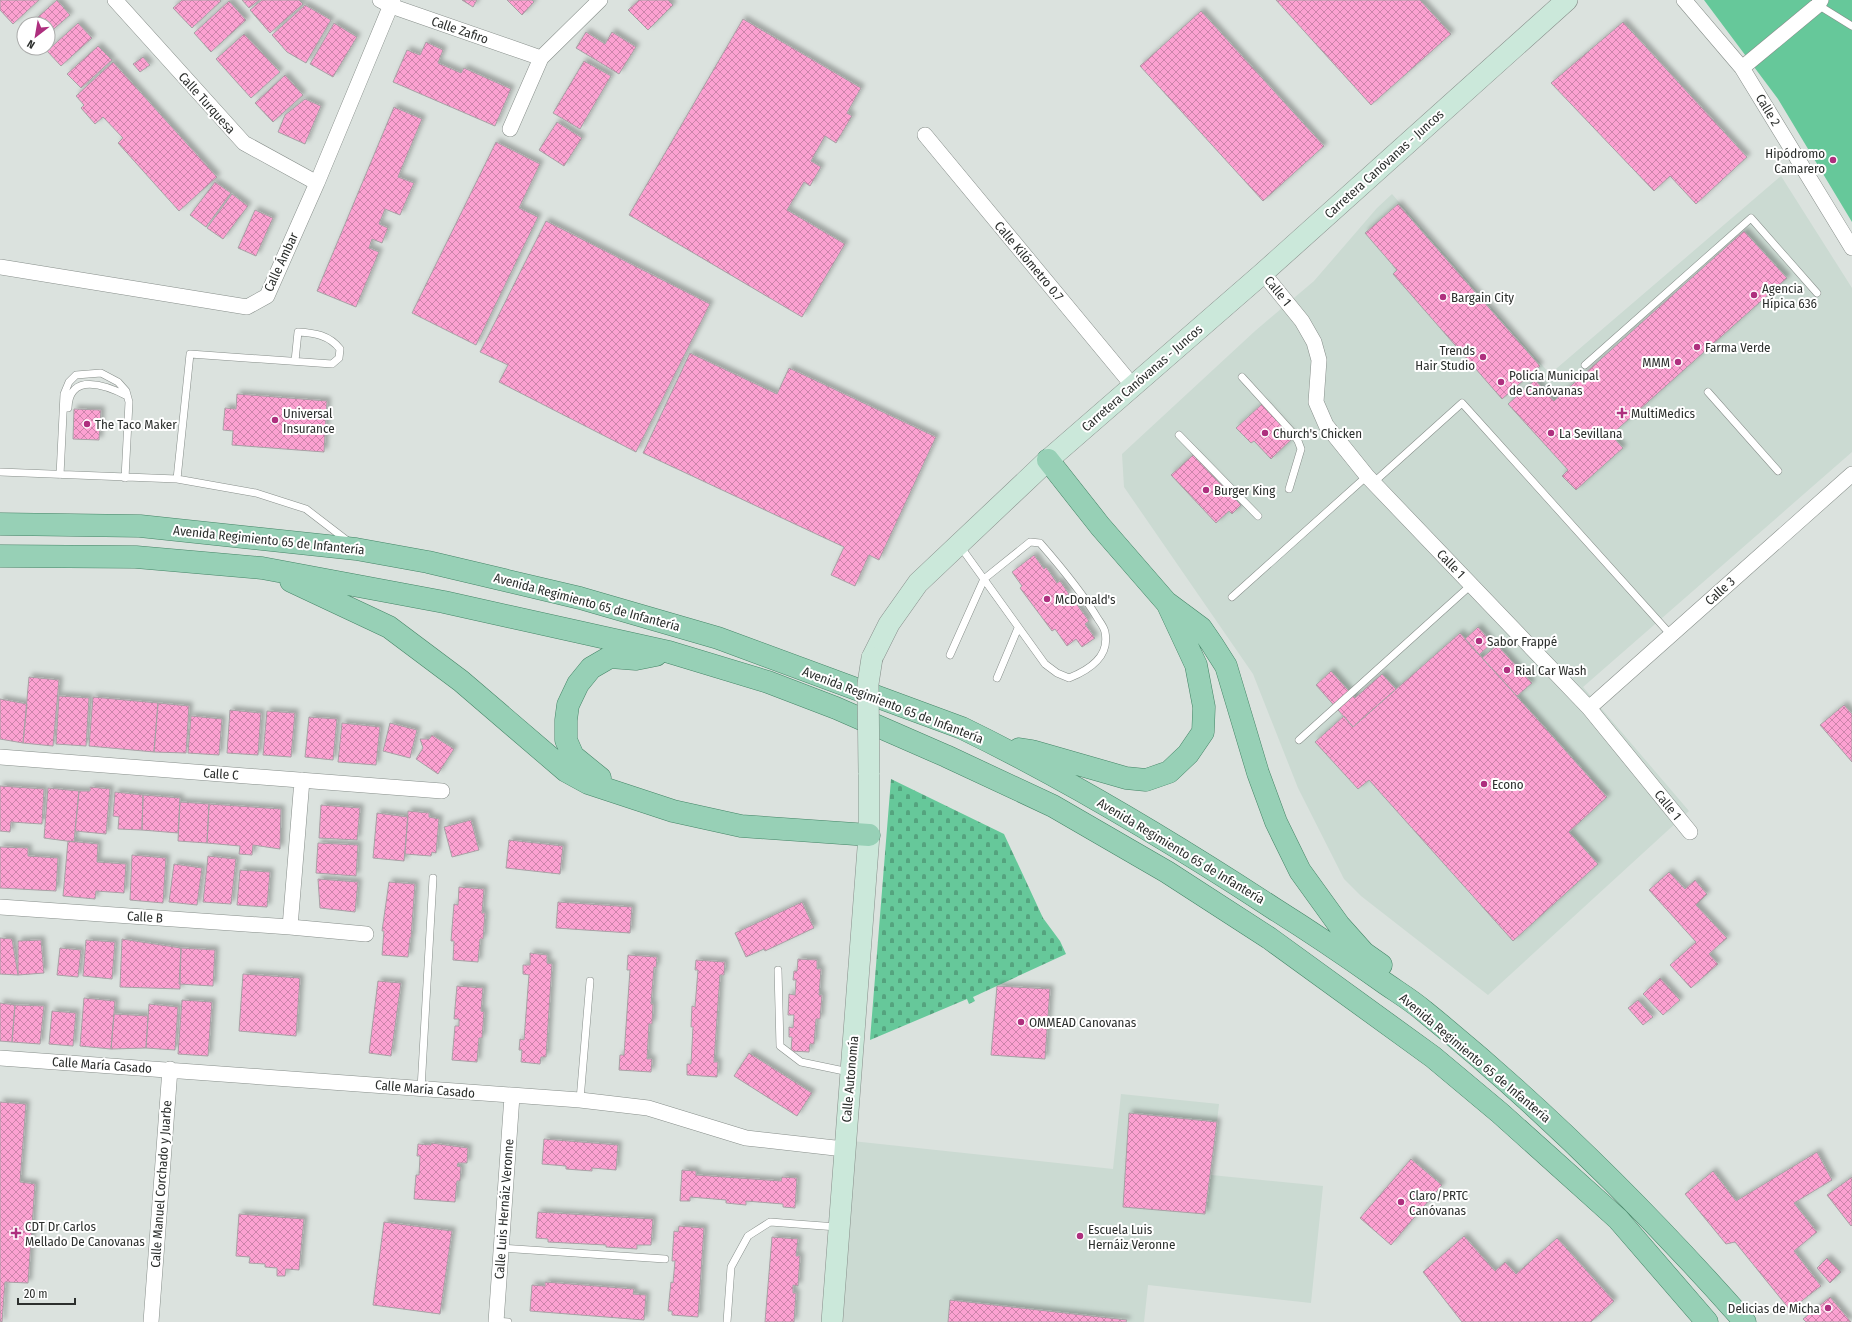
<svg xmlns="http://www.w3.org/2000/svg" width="1852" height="1322" font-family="'Fira Sans Condensed',sans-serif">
<defs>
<pattern id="cemetery-stones" width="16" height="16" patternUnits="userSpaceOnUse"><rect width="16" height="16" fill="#66c89a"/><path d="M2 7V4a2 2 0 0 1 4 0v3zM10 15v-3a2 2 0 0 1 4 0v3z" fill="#54a37e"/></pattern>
<pattern id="building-cross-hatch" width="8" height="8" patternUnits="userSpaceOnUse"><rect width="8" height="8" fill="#fca1d1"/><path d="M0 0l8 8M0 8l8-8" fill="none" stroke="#cc84aa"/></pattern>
<filter id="shadow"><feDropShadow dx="3.5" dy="-3.5" stdDeviation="2" flood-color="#0004"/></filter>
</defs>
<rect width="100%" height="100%" fill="#dbe2de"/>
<path fill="#cbdad2" d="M 1781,176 L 1852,288 L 1852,452 L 1583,687 L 1689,811 L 1488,995 L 1361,896 L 1344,879 L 1298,788 L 1253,674 L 1124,487 L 1122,454 L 1255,331 L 1314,281 L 1377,208 L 1392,194 L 1550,374 Z
M 1121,1094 L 1219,1104 L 1211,1175 L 1323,1186 L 1311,1303 L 1148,1285 L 1144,1322 L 834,1322 L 852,1141 L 1113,1169 Z"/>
<path fill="url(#cemetery-stones)" d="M 891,779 L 1004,834 L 1043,918 L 1060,941 L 1066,954 L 973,997 L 975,1001 L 969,1004 L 967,999 L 870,1040 Z"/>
<path fill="#66c89a" d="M 1704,0 L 1852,0 L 1852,222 L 1778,99 Z"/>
<path fill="url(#building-cross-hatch)" stroke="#a8a1a5" filter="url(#shadow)" d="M 0,0 L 39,0 L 13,24 L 0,10 Z
M 57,0 L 70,15 L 48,34 L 48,24 L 30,24 Z
M 182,0 L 220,0 L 221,1 L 192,28 L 173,8 Z
M 242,0 L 259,0 L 249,8 Z
M 262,0 L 299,0 L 303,4 L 270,33 L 250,10 Z
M 462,0 L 477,0 L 473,7 Z
M 507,0 L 532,0 L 534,2 L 522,15 Z
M 639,0 L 668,0 L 673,5 L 648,30 L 628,10 Z
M 1276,0 L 1420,0 L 1451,34 L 1371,105 Z
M 229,1 L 246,20 L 211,52 L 194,33 Z
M 305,5 L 331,20 L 306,63 L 287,52 L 272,35 Z
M 1201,11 L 1324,146 L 1263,201 L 1140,66 Z
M 743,19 L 861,88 L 847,113 L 852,116 L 836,143 L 825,136 L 811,161 L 821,167 L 810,186 L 804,182 L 787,210 L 845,244 L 802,317 L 629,215 Z
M 1623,22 L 1747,157 L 1696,204 L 1670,176 L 1654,191 L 1551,83 Z
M 78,23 L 92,38 L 61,66 L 47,51 Z
M 334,23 L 357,37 L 333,77 L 310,64 Z
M 586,32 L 605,44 L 612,32 L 636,47 L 619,74 L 576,48 Z
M 244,34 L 280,72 L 251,98 L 216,59 Z
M 426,42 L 443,50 L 438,63 L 461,73 L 464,68 L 511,89 L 495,126 L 393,82 L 407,50 L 420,55 Z
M 98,46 L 112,60 L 81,88 L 67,74 Z
M 143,57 L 150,65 L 140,72 L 133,64 Z
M 584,61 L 611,76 L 580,129 L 553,113 Z
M 113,62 L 217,177 L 179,211 L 118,143 L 123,138 L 103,117 L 95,124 L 81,108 L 84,105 L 76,96 Z
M 285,75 L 303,95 L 273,122 L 255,103 Z
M 305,99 L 321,106 L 305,144 L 278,132 L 285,115 Z
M 394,107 L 422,119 L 398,177 L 414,183 L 400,215 L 385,209 L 379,224 L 388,228 L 382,243 L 372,239 L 369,248 L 379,252 L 356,307 L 317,291 Z
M 557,122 L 582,138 L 564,166 L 539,150 Z
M 496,142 L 540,164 L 519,208 L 538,217 L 476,345 L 412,313 Z
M 215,182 L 231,193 L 206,227 L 190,215 Z
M 232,194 L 248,206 L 223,239 L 207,228 Z
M 1398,204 L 1540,366 L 1502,399 L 1393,274 L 1397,270 L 1365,233 Z
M 255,210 L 273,218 L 256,256 L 238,248 Z
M 546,221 L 710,304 L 636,452 L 499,382 L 508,365 L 480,352 Z
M 1744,231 L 1787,278 L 1611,435 L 1623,448 L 1576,490 L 1562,476 L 1568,470 L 1508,404 L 1535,380 L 1554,401 Z
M 690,353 L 777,394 L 789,368 L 936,437 L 879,560 L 869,555 L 855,586 L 831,575 L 844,547 L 643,453 Z
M 237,394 L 327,401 L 324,452 L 232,445 L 233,431 L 223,430 L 225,408 L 236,409 Z
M 1262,404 L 1293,438 L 1271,459 L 1254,441 L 1251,443 L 1236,428 Z
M 74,409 L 101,410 L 99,440 L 73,439 Z
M 1193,455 L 1241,505 L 1232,514 L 1229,511 L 1216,523 L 1171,475 Z
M 1034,555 L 1044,569 L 1046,567 L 1057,583 L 1060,581 L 1069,594 L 1064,597 L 1070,605 L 1075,602 L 1089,621 L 1085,624 L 1095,638 L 1082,647 L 1076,639 L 1067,646 L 1055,629 L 1052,631 L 1020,588 L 1022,586 L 1012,572 Z
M 1478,627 L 1492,643 L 1479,655 L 1465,639 Z
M 1460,633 L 1607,797 L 1569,832 L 1598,864 L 1513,941 L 1369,780 L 1358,789 L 1315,742 L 1344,716 L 1353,727 Z
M 1497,645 L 1532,683 L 1517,696 L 1482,658 Z
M 1331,671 L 1355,698 L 1382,674 L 1396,689 L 1353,727 L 1316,685 Z
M 29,677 L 59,680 L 53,746 L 23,743 Z
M 59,696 L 89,698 L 86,746 L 56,744 Z
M 93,697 L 158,703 L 154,752 L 89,746 Z
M 0,699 L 27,704 L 23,743 L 0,739 Z
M 158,703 L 189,706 L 186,753 L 154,752 Z
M 1844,705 L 1852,714 L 1852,762 L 1820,725 Z
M 230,710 L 261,713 L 258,755 L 227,753 Z
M 267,711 L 295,713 L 291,757 L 263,755 Z
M 191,716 L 222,719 L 219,755 L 188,753 Z
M 309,717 L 337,719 L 333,760 L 305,757 Z
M 342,723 L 380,727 L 376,765 L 338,762 Z
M 390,723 L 417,730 L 410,758 L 383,751 Z
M 432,735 L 454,749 L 438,774 L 416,759 L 423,748 L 420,739 L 429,739 Z
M 0,786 L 44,789 L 42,824 L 11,822 L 10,832 L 0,831 Z
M 90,787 L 110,789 L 106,834 L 75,831 L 79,791 L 90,791 Z
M 48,788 L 79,791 L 74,842 L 44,838 Z
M 115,792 L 143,795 L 142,830 L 118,829 L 119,817 L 113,816 Z
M 143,795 L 180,798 L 178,833 L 142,830 Z
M 180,802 L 209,804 L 207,843 L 178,841 Z
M 209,804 L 281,809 L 280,849 L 253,845 L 252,855 L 239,854 L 240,846 L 207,843 Z
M 321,805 L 360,808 L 357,840 L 319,838 Z
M 408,811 L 429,813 L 429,817 L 439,819 L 436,853 L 432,852 L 431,856 L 405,854 Z
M 377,813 L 408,817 L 404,861 L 373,858 Z
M 471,820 L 479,850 L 452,857 L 444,827 Z
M 509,840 L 563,846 L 560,874 L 506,868 Z
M 68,841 L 98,844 L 97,862 L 126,864 L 124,893 L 96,891 L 95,899 L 63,896 Z
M 318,843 L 358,845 L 356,876 L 316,873 Z
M 0,847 L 28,848 L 28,856 L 58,858 L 56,891 L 0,888 Z
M 132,855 L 166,858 L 163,903 L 130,900 Z
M 208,856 L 236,859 L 231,904 L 203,902 Z
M 174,864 L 202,868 L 197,905 L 169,902 Z
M 240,870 L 270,872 L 267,907 L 237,905 Z
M 1669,872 L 1685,889 L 1695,880 L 1707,894 L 1696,905 L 1727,938 L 1709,954 L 1718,964 L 1691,988 L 1670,965 L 1696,942 L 1649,890 Z
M 318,879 L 358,882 L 355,912 L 320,908 Z
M 389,882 L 415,884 L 411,938 L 410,938 L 408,957 L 382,955 L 384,931 L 382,931 Z
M 459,887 L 484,889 L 482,913 L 485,913 L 483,939 L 480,939 L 478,962 L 453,960 L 454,941 L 451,941 L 454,904 L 458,905 Z
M 558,902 L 632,907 L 630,933 L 556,928 Z
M 802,902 L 814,928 L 765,951 L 764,949 L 746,957 L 735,933 Z
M 0,938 L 12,939 L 18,975 L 0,974 Z
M 122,939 L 181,948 L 180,989 L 120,987 Z
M 41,940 L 44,973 L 18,975 L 18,941 Z
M 86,940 L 115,942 L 112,979 L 83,976 Z
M 60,948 L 81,950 L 78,977 L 57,975 Z
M 181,948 L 215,950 L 213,986 L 179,984 Z
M 530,953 L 547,955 L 547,963 L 552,964 L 546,1057 L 541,1057 L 540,1064 L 521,1062 L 522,1050 L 519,1050 L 520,1039 L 524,1040 L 529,975 L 523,974 L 523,965 L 530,965 Z
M 628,955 L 657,957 L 656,968 L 654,967 L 651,1004 L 653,1004 L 652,1024 L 649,1024 L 647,1059 L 652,1059 L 651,1072 L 619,1070 L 620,1055 L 624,1055 L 630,970 L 627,970 Z
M 798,959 L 817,960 L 817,969 L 821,969 L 819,995 L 822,995 L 820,1019 L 816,1019 L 814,1044 L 810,1044 L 809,1052 L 791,1051 L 792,1037 L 789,1037 L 789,1027 L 793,1028 L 794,1015 L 788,1015 L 789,994 L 795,995 L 796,980 L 793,980 L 794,971 L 797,971 Z
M 696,960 L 725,962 L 724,975 L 720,975 L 714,1062 L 718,1062 L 717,1077 L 687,1075 L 687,1064 L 691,1064 L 693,1027 L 691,1027 L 692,1006 L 695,1007 L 698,970 L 695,970 Z
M 243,974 L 300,978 L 296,1036 L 239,1031 Z
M 1660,978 L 1680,1000 L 1663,1015 L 1643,994 Z
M 378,981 L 401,983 L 391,1056 L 369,1053 Z
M 457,986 L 483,988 L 481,1011 L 484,1012 L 482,1038 L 479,1038 L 477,1062 L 452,1060 L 455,1026 L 459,1026 L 459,1019 L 454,1019 Z
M 997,986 L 1050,989 L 1045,1059 L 991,1055 Z
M 84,998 L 115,1001 L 111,1049 L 80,1046 Z
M 182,1000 L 212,1002 L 208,1056 L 178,1054 Z
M 1638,1000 L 1653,1017 L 1643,1025 L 1628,1008 Z
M 0,1003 L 15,1005 L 12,1042 L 0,1041 Z
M 149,1004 L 178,1007 L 175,1050 L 146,1048 Z
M 15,1005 L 44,1006 L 40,1044 L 12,1042 Z
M 52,1011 L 76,1013 L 73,1046 L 49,1044 Z
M 114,1014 L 148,1016 L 146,1048 L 111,1049 Z
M 749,1053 L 812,1093 L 797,1116 L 734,1076 Z
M 0,1102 L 26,1104 L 20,1182 L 35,1184 L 28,1283 L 5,1282 L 2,1322 L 0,1322 Z
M 1129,1113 L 1217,1122 L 1205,1214 L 1123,1207 Z
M 544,1139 L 618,1145 L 616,1170 L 592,1168 L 592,1171 L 566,1169 L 566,1166 L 542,1164 Z
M 431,1143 L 468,1148 L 467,1163 L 458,1163 L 457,1166 L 461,1167 L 460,1181 L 457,1181 L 455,1202 L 414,1199 L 416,1175 L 419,1175 L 420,1156 L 417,1156 L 418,1144 L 431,1145 Z
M 1817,1152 L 1832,1180 L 1794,1203 L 1817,1232 L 1794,1251 L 1821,1286 L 1790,1310 L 1735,1242 L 1726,1244 L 1685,1194 L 1713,1171 L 1736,1201 Z
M 1411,1159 L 1442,1185 L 1391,1245 L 1360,1218 Z
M 682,1170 L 696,1171 L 696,1175 L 781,1181 L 782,1177 L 797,1178 L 795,1208 L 783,1207 L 783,1204 L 746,1201 L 746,1205 L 726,1203 L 726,1200 L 690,1197 L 690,1201 L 680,1201 Z
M 1852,1177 L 1852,1225 L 1851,1226 L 1827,1195 Z
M 538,1212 L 653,1219 L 651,1245 L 637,1245 L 637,1249 L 606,1247 L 606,1245 L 548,1242 L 548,1239 L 536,1238 Z
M 239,1214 L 304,1219 L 299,1270 L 286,1269 L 285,1276 L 277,1276 L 277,1268 L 265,1267 L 265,1264 L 249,1263 L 250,1257 L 236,1256 Z
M 384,1222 L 452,1231 L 440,1314 L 373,1305 Z
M 679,1226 L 704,1228 L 698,1317 L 672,1315 L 672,1311 L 668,1311 L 671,1282 L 673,1283 L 675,1261 L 672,1261 L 674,1231 L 678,1232 Z
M 1464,1236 L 1495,1271 L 1505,1262 L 1516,1274 L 1557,1238 L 1614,1301 L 1591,1322 L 1462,1322 L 1423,1272 Z
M 772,1237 L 798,1239 L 796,1256 L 800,1256 L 798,1286 L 793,1285 L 793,1293 L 796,1293 L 794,1322 L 765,1322 Z
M 1827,1258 L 1841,1272 L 1830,1283 L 1817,1268 Z
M 545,1282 L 634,1289 L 633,1294 L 646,1295 L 644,1320 L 530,1311 L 532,1285 L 545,1286 Z
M 1830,1297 L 1851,1322 L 1806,1322 L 1803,1319 Z
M 950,1300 L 1127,1320 L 1126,1322 L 948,1322 Z"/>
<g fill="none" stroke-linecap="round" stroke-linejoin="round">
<g stroke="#878e8a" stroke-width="8">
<path id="service" d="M 1818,5 L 1852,26
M 1585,365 L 1751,218 L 1817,293
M 1242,377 L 1292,432 L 1298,441 L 1301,449 L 1289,489
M 1708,392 L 1778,471
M 68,408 C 69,372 106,385 127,396
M 1179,435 L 1258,516
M 0,472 L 177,479 L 256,493 L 306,509 L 349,542
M 60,475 L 64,394 L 69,382 L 76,375 L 101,373 L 118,382 L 126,391 L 129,402 L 125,478
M 177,479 L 190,354 L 332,364 L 339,358 L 340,349 C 329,335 315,333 298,332 L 295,361
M 1373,483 L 1462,403 L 1671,635
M 1232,597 L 1367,476
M 950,655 L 984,579 L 1030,542 L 1040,543 C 1061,567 1082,592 1098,619 C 1100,622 1104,627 1105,632 C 1110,657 1089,670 1069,678 L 1057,673 L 1045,664 L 960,546
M 997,678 L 1018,628
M 1299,740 L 1471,585
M 778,970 L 780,1046 L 801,1062 L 849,1072
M 421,1089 L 433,878
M 580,1100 L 590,981
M 502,1248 L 665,1259
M 496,1321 L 508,1322
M 727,1322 L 731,1267 L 748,1236 L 770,1222 L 837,1227"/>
</g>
<g stroke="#878e8a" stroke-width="16">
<path id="minor" d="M 115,0 L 244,143 L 317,183
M 380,0 L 391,6 L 541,58
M 1684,0 L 1742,68 L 1852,248
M 1742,68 L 1818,5 L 1821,0
M 510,129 L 541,58 L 600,0
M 925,135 L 1133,386
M 0,267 L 247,307 L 267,296 L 317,183 L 393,0
M 1263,273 L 1302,321 L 1314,342 L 1319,360 L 1316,402 L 1326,425 L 1367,476 L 1589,708 L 1690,832
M 1589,708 L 1852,474
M 0,757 L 442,791
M 0,907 L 290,927 L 366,934
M 290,927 L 302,780
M 0,1058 L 580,1100 L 648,1108 L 746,1138 L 844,1149
M 151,1322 L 170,1069
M 496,1322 L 512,1096"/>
</g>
<g stroke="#878e8a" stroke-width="22">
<path id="secondary" d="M 872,658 L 889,624 L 918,583 L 1048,460 L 1263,273 L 1567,0
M 832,1322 L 869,835 L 869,773"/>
</g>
<g stroke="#448466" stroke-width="23">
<path id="primary" d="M 1048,460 L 1100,526 L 1166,602 L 1201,628 L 1212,644 L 1226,666 L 1258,773 L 1276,822 L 1300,871 L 1339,925 L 1364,953 L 1381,965
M 0,524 L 140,526 L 356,549 L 428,562 L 580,598 L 718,638 L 962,728 C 1071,781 1175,844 1276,910 C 1311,932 1345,955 1379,979 C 1394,990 1410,999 1424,1011 C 1540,1105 1646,1210 1745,1322
M 0,556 L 136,557 L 262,568 L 444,602 L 669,652 L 768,682 L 836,708 L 946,756 L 1053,806 L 1167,872 L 1269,938 L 1433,1057 L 1500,1113 L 1618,1219 L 1707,1322
M 291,581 L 389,627 L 461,681 L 566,771 L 588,783 L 673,811 L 741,826 L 869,835
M 1019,749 L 1032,751 L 1126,778 L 1146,780 L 1169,772 L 1188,754 L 1203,732 L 1204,707 L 1196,665 L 1168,605
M 600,778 L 573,756 L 566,740 L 566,720 L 568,705 L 578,684 L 591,668 L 610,657 L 636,659 L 656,655"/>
</g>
<use href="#service" stroke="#fff" stroke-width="7"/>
<use href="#minor" stroke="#fff" stroke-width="15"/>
<use href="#secondary" stroke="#cbe8da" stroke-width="21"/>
<use href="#primary" stroke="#97d0b6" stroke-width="22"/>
<g stroke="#878e8a" stroke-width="22" stroke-linecap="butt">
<path id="secondary-bridge" d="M 869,773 L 868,684 L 872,658"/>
</g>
<use href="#secondary-bridge" stroke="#cbe8da" stroke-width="21"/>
</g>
<g fill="#ae2f7e" stroke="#fff" stroke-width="1.5">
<circle cx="1833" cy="160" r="4"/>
<circle cx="1754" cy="295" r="4"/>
<circle cx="1443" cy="297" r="4"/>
<circle cx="1697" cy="347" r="4"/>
<circle cx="1483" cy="357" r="4"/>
<circle cx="1678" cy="362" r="4"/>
<circle cx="1501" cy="382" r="4"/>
<path d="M1620 407h4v4h4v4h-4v4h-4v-4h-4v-4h4z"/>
<circle cx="275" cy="420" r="4"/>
<circle cx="87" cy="424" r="4"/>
<circle cx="1265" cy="433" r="4"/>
<circle cx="1551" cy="433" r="4"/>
<circle cx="1206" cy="490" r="4"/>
<circle cx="1047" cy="599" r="4"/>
<circle cx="1479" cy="641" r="4"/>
<circle cx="1507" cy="670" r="4"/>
<circle cx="1484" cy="784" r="4"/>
<circle cx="1021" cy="1022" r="4"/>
<circle cx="1401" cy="1202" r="4"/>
<path d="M14 1227h4v4h4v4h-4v4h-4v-4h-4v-4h4z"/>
<circle cx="1080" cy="1236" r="4"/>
<circle cx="1828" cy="1308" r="4"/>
</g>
<g text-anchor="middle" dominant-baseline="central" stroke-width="4" stroke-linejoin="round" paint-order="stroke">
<g font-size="13" fill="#2c2f2d" stroke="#fff">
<text transform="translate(460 30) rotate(19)">Calle Zafiro</text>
<text transform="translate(207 103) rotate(48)">Calle Turquesa</text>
<text transform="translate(1768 110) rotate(59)">Calle 2</text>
<text transform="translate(1384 164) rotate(-42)">Carretera Canóvanas - Juncos</text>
<text transform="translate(1029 261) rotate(50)">Calle Kilómetro 0.7</text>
<text transform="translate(281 262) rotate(-65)">Calle Ámbar</text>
<text transform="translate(1278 291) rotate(51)">Calle 1</text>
<text transform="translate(1142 378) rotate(-41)">Carretera Canóvanas - Juncos</text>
<text transform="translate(269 540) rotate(6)">Avenida Regimiento 65 de Infantería</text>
<text transform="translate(1451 564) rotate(46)">Calle 1</text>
<text transform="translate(1720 591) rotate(-42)">Calle 3</text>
<text transform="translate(587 602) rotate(15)">Avenida Regimiento 65 de Infantería</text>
<text transform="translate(893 705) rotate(21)">Avenida Regimiento 65 de Infantería</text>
<text transform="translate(221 774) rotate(4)">Calle C</text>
<text transform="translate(1668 805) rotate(51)">Calle 1</text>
<text transform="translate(1181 851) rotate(31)">Avenida Regimiento 65 de Infantería</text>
<text transform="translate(145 917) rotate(4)">Calle B</text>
<text transform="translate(1475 1058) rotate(40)">Avenida Regimiento 65 de Infantería</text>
<text transform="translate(102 1065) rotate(4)">Calle María Casado</text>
<text transform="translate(850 1079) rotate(-85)">Calle Autonomía</text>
<text transform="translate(425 1089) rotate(5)">Calle María Casado</text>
<text transform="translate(161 1184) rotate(-86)">Calle Manuel Corchado y Juarbe</text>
<text transform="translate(504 1209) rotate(-86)">Calle Luis Hernáiz Veronne</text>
</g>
<g font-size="13" fill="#2c2f2d" stroke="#fff" text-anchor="start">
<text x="1825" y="153" text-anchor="end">Hipódromo<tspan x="1825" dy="15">Camarero</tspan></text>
<text x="1762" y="288">Agencia<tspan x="1762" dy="15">Hípica 636</tspan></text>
<text x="1451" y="297">Bargain City</text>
<text x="1705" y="347">Farma Verde</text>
<text x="1475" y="350" text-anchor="end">Trends<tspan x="1475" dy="15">Hair Studio</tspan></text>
<text x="1670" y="362" text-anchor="end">MMM</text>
<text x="1509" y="375">Policía Municipal<tspan x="1509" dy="15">de Canóvanas</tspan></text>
<text x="283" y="413">Universal<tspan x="283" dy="15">Insurance</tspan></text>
<text x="1631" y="413">MultiMedics</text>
<text x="95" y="424">The Taco Maker</text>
<text x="1273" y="433">Church's Chicken</text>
<text x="1559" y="433">La Sevillana</text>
<text x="1214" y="490">Burger King</text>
<text x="1055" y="599">McDonald's</text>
<text x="1487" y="641">Sabor Frappé</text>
<text x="1515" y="670">Rial Car Wash</text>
<text x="1492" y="784">Econo</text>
<text x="1029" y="1022">OMMEAD Canovanas</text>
<text x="1409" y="1195">Claro/PRTC<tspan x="1409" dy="15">Canóvanas</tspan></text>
<text x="25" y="1226">CDT Dr Carlos<tspan x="25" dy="15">Mellado De Canovanas</tspan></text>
<text x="1088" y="1229">Escuela Luis<tspan x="1088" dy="15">Hernáiz Veronne</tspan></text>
<text x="1820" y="1308" text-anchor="end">Delicias de Micha</text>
</g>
</g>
<g transform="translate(36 36) rotate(211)"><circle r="19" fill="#ffffff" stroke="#abacab"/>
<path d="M0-3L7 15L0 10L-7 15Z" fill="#ae2f7e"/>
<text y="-6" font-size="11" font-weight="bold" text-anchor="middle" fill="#2c2f2d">N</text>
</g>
<path d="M18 1298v6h57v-6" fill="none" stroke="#2c2f2d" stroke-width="2"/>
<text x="24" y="1298" font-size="12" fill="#2c2f2d" stroke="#ffffff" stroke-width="3" paint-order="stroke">20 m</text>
</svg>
